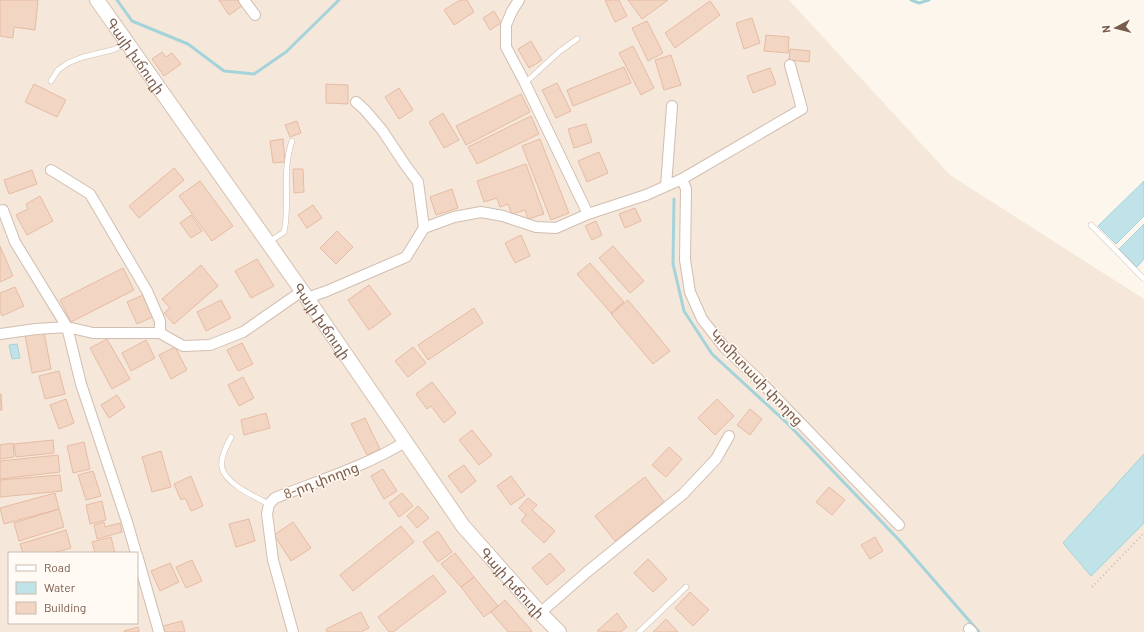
<svg xmlns="http://www.w3.org/2000/svg" width="1144" height="632" font-family="Barlow,'Noto Sans Armenian',sans-serif">
<rect width="100%" height="100%" fill="#fdf6ec"/>
<path fill="#f5e8da" fill-rule="evenodd" d="M 0,0 L 789,0 L 950,175 L 1144,299 L 1144,632 L 0,632 ZM 9,553 L 137,553 L 137,623 L 9,623 Z"/>
<path fill="#bfe3e8" stroke="#a5d3da" d="M 1144,181 L 1144,216 L 1116,244 L 1098,226 Z
M 1144,224 L 1144,259 L 1137,267 L 1119,249 Z
M 17,344 L 20,358 L 12,359 L 9,345 Z
M 1144,454 L 1144,523 L 1091,576 L 1063,543 Z"/>
<g fill="none" stroke-linecap="round" stroke-linejoin="round">
<path stroke="#a5d3da" stroke-width="3" d="M 117,0 L 132,21 L 188,44 L 224,71 L 254,74 L 286,52 L 339,0
M 911,0 L 919,3 L 929,0
M 674,199 L 673,264 L 684,311 L 712,354 L 788,424 L 899,540 L 979,632"/>
</g>
<path fill="#f3d5c3" stroke="#e6bba3" d="M 0,0 L 38,0 L 35,30 L 14,27 L 13,38 L 0,36 Z
M 219,0 L 238,0 L 242,6 L 229,15 Z
M 460,0 L 467,0 L 474,12 L 454,25 L 444,10 Z
M 605,0 L 619,0 L 627,16 L 615,22 Z
M 628,0 L 668,0 L 642,19 Z
M 710,1 L 720,15 L 675,48 L 665,33 Z
M 494,11 L 501,23 L 490,30 L 483,18 Z
M 752,18 L 760,43 L 744,49 L 736,23 Z
M 647,21 L 663,53 L 648,61 L 632,28 Z
M 766,35 L 789,37 L 788,53 L 764,51 Z
M 531,41 L 542,60 L 529,68 L 518,49 Z
M 633,46 L 654,88 L 641,95 L 619,53 Z
M 790,49 L 810,51 L 809,62 L 789,60 Z
M 162,52 L 166,57 L 172,53 L 181,64 L 164,76 L 152,59 Z
M 671,55 L 681,85 L 664,90 L 655,60 Z
M 624,67 L 631,83 L 573,106 L 567,90 Z
M 770,68 L 776,84 L 753,93 L 747,76 Z
M 557,83 L 571,111 L 556,118 L 542,90 Z
M 34,84 L 66,100 L 57,117 L 25,102 Z
M 326,84 L 348,85 L 348,104 L 326,103 Z
M 399,88 L 413,110 L 399,119 L 385,97 Z
M 521,94 L 530,112 L 466,145 L 456,126 Z
M 443,113 L 459,140 L 444,148 L 429,122 Z
M 531,116 L 539,134 L 477,164 L 468,147 Z
M 297,121 L 301,133 L 290,137 L 285,125 Z
M 586,124 L 592,142 L 574,148 L 568,129 Z
M 283,139 L 285,162 L 273,163 L 270,141 Z
M 540,139 L 569,213 L 551,220 L 522,146 Z
M 599,152 L 608,173 L 587,182 L 578,161 Z
M 526,164 L 544,214 L 528,219 L 525,210 L 512,214 L 508,204 L 500,207 L 497,198 L 484,202 L 477,181 Z
M 174,168 L 184,180 L 139,218 L 129,206 Z
M 293,169 L 303,169 L 304,192 L 294,193 Z
M 32,170 L 37,184 L 9,194 L 4,180 Z
M 200,181 L 233,226 L 212,241 L 179,196 Z
M 452,189 L 458,208 L 436,215 L 430,197 Z
M 40,196 L 53,221 L 27,235 L 16,215 L 28,209 L 26,204 Z
M 313,205 L 322,218 L 307,228 L 298,215 Z
M 635,208 L 641,221 L 625,228 L 619,214 Z
M 191,215 L 202,231 L 191,238 L 180,223 Z
M 596,221 L 602,235 L 592,240 L 585,226 Z
M 337,231 L 353,247 L 336,264 L 320,248 Z
M 521,235 L 530,256 L 515,263 L 505,243 Z
M 0,246 L 13,276 L 0,282 Z
M 613,246 L 644,281 L 630,293 L 599,258 Z
M 257,259 L 274,286 L 251,298 L 235,271 Z
M 590,263 L 624,302 L 611,313 L 577,274 Z
M 201,265 L 218,286 L 174,324 L 164,313 L 170,308 L 162,299 Z
M 123,268 L 134,290 L 71,322 L 60,300 Z
M 369,285 L 391,314 L 369,330 L 348,300 Z
M 15,287 L 24,306 L 2,316 L 0,311 L 0,293 Z
M 143,295 L 153,317 L 137,324 L 127,302 Z
M 221,300 L 231,318 L 206,331 L 197,312 Z
M 628,300 L 670,351 L 653,364 L 611,314 Z
M 474,308 L 483,323 L 428,360 L 418,345 Z
M 44,332 L 51,369 L 32,373 L 25,335 Z
M 107,339 L 130,379 L 112,389 L 90,348 Z
M 146,340 L 155,358 L 131,371 L 122,353 Z
M 242,343 L 253,364 L 238,371 L 227,350 Z
M 175,347 L 187,370 L 171,379 L 159,355 Z
M 413,347 L 426,363 L 408,377 L 395,361 Z
M 59,371 L 65,394 L 45,399 L 39,376 Z
M 243,377 L 254,398 L 239,406 L 228,385 Z
M 432,382 L 456,413 L 444,423 L 431,406 L 427,409 L 416,394 Z
M 0,394 L 1,394 L 2,410 L 0,410 Z
M 117,395 L 125,407 L 109,418 L 101,405 Z
M 66,399 L 74,423 L 59,429 L 50,405 Z
M 717,399 L 734,416 L 715,435 L 698,418 Z
M 750,409 L 762,419 L 750,435 L 737,425 Z
M 266,413 L 270,428 L 244,435 L 241,420 Z
M 365,418 L 380,449 L 367,455 L 351,424 Z
M 472,430 L 492,455 L 479,465 L 459,440 Z
M 53,440 L 54,453 L 16,457 L 14,444 Z
M 84,442 L 90,469 L 73,473 L 67,446 Z
M 13,443 L 14,457 L 0,459 L 0,445 Z
M 669,447 L 682,459 L 666,477 L 652,465 Z
M 161,451 L 171,487 L 152,492 L 142,457 Z
M 58,455 L 60,472 L 0,479 L 0,461 Z
M 464,465 L 476,481 L 461,493 L 448,476 Z
M 383,469 L 397,491 L 384,499 L 371,476 Z
M 93,471 L 101,496 L 86,500 L 78,475 Z
M 60,475 L 62,491 L 0,497 L 0,480 Z
M 191,476 L 203,506 L 191,511 L 185,498 L 181,500 L 174,484 Z
M 511,476 L 525,495 L 511,505 L 497,486 Z
M 645,477 L 664,502 L 615,541 L 595,516 Z
M 829,487 L 845,500 L 832,515 L 816,502 Z
M 55,493 L 59,509 L 4,524 L 0,508 Z
M 402,493 L 413,506 L 399,517 L 389,503 Z
M 528,498 L 537,505 L 532,510 L 555,531 L 544,543 L 521,521 L 526,515 L 519,508 Z
M 102,501 L 106,520 L 90,524 L 86,505 Z
M 418,506 L 429,518 L 417,528 L 407,516 Z
M 59,509 L 64,527 L 19,541 L 14,523 Z
M 249,519 L 255,541 L 236,547 L 229,524 Z
M 104,522 L 105,527 L 120,523 L 122,532 L 97,539 L 94,525 Z
M 293,522 L 311,548 L 291,561 L 274,535 Z
M 401,526 L 414,542 L 353,591 L 340,575 Z
M 66,530 L 71,548 L 53,553 L 23,553 L 20,544 Z
M 438,531 L 452,552 L 438,562 L 423,542 Z
M 111,537 L 115,553 L 95,553 L 92,542 Z
M 875,537 L 883,551 L 870,559 L 861,545 Z
M 455,553 L 474,577 L 461,587 L 441,564 Z
M 550,553 L 565,570 L 547,585 L 532,568 Z
M 648,559 L 667,579 L 653,592 L 634,573 Z
M 192,560 L 202,581 L 186,588 L 176,567 Z
M 170,563 L 179,582 L 160,591 L 151,571 Z
M 433,575 L 446,592 L 393,632 L 389,632 L 378,617 Z
M 474,577 L 498,606 L 484,617 L 461,587 Z
M 690,592 L 709,610 L 693,626 L 675,608 Z
M 505,600 L 532,631 L 531,632 L 508,632 L 491,612 Z
M 361,612 L 369,628 L 361,632 L 327,632 L 326,629 Z
M 617,613 L 627,627 L 621,632 L 597,631 Z
M 666,619 L 678,632 L 653,632 Z
M 182,621 L 185,632 L 165,632 L 163,626 Z
M 138,627 L 139,632 L 124,632 L 124,631 Z"/>
<g fill="none" stroke-linecap="round" stroke-linejoin="round">
<g stroke="#d1beb0" stroke-width="6">
<path id="lane" d="M 51,81 L 58,70 L 68,63 L 83,57 L 112,50 L 127,44
M 525,83 L 560,51 L 577,39
M 1091,225 L 1144,279
M 269,242 L 284,232 C 285,227 286,222 286,216 C 288,190 283,167 292,141
M 231,437 C 227,446 220,457 222,468 C 226,484 255,497 269,504
M 639,632 L 686,587"/>
</g>
<g stroke="#d1beb0" stroke-width="12">
<path id="street" d="M 244,0 L 255,15
M 519,0 L 512,11 L 506,25 L 506,47 L 525,83 L 588,214
M 356,102 L 364,109 L 382,130 L 406,166 L 418,182 L 424,228
M 51,170 L 90,194 L 147,291 L 160,321 L 160,333
M 682,179 L 686,189 L 685,260 L 690,292 L 702,319 L 724,347 L 758,379 L 899,525
M 666,186 L 672,106
M 3,210 L 15,242 L 67,327 L 81,384 L 127,522 L 136,553
M 307,298 L 327,291 L 406,257 L 424,228 L 454,217 L 481,212 L 503,216 L 536,227 L 556,228 L 588,214 L 646,195 L 682,179 L 802,109 L 790,65
M 0,334 L 36,329 L 67,327 L 93,333 L 160,333 L 183,346 L 210,345 L 243,332 L 302,291
M 137,555 L 159,632
M 540,613 L 587,572 L 683,494 L 716,459 L 729,436
M 969,629 L 972,632
M 293,632 L 273,560 L 267,514 L 269,504 L 275,498 C 318,481 366,466 405,442"/>
</g>
<g stroke="#d6c0b0" stroke-width="16">
<g id="secondary">
<path id="s1" d="M 97,0 L 307,298 L 463,526 L 540,613 L 559,632"/>
</g>
</g>
<path stroke="#d9b8a5" stroke-width="2" stroke-dasharray="1 3" stroke-linecap="butt" d="M 1092,587 L 1144,533"/>
<use href="#lane" stroke="#fff" stroke-width="5"/>
<use href="#street" stroke="#fff" stroke-width="10"/>
<use href="#secondary" stroke="#fff" stroke-width="14"/>
</g>
<g text-anchor="middle" dominant-baseline="central" stroke-width="3" stroke-linejoin="round" paint-order="stroke">
<g font-size="14" fill="#7a5c4d" stroke="#fffaf3">
<text stroke="none"><textPath href="#s1" startOffset="68">Գայի խճուղի</textPath></text>
<text stroke="none"><textPath href="#s1" startOffset="392">Գայի խճուղի</textPath></text>
<text transform="translate(757 377) rotate(46)">Կոմիտասի փողոց</text>
<text transform="translate(321 480) rotate(-21)">8-րդ փողոց</text>
<text stroke="none"><textPath href="#s1" startOffset="716">Գայի խճուղի</textPath></text>
</g>
</g>
<rect x="8" y="552" width="130" height="72" fill="#fffaf3" stroke="#cabbb1"/>
<rect x="16" y="565" width="20" height="6" fill="#ffffff" stroke="#cabbb1"/>
<text x="44" y="572" font-size="12" fill="#7a5c4d">Road</text>
<rect x="16" y="582" width="20" height="12" fill="#bfe3e8" stroke="#cabbb1"/>
<text x="44" y="592" font-size="12" fill="#7a5c4d">Water</text>
<rect x="16" y="602" width="20" height="12" fill="#f3d5c3" stroke="#cabbb1"/>
<text x="44" y="612" font-size="12" fill="#7a5c4d">Building</text>
<g transform="translate(1116 28) rotate(263)" stroke="#fffaf3" stroke-width="3" paint-order="stroke">
<path d="M0-3L7 15L0 10L-7 15Z" fill="#7a5c4d"/>
<text y="-6" font-size="11" font-weight="bold" text-anchor="middle" fill="#7a5c4d">N</text>
</g>
</svg>
